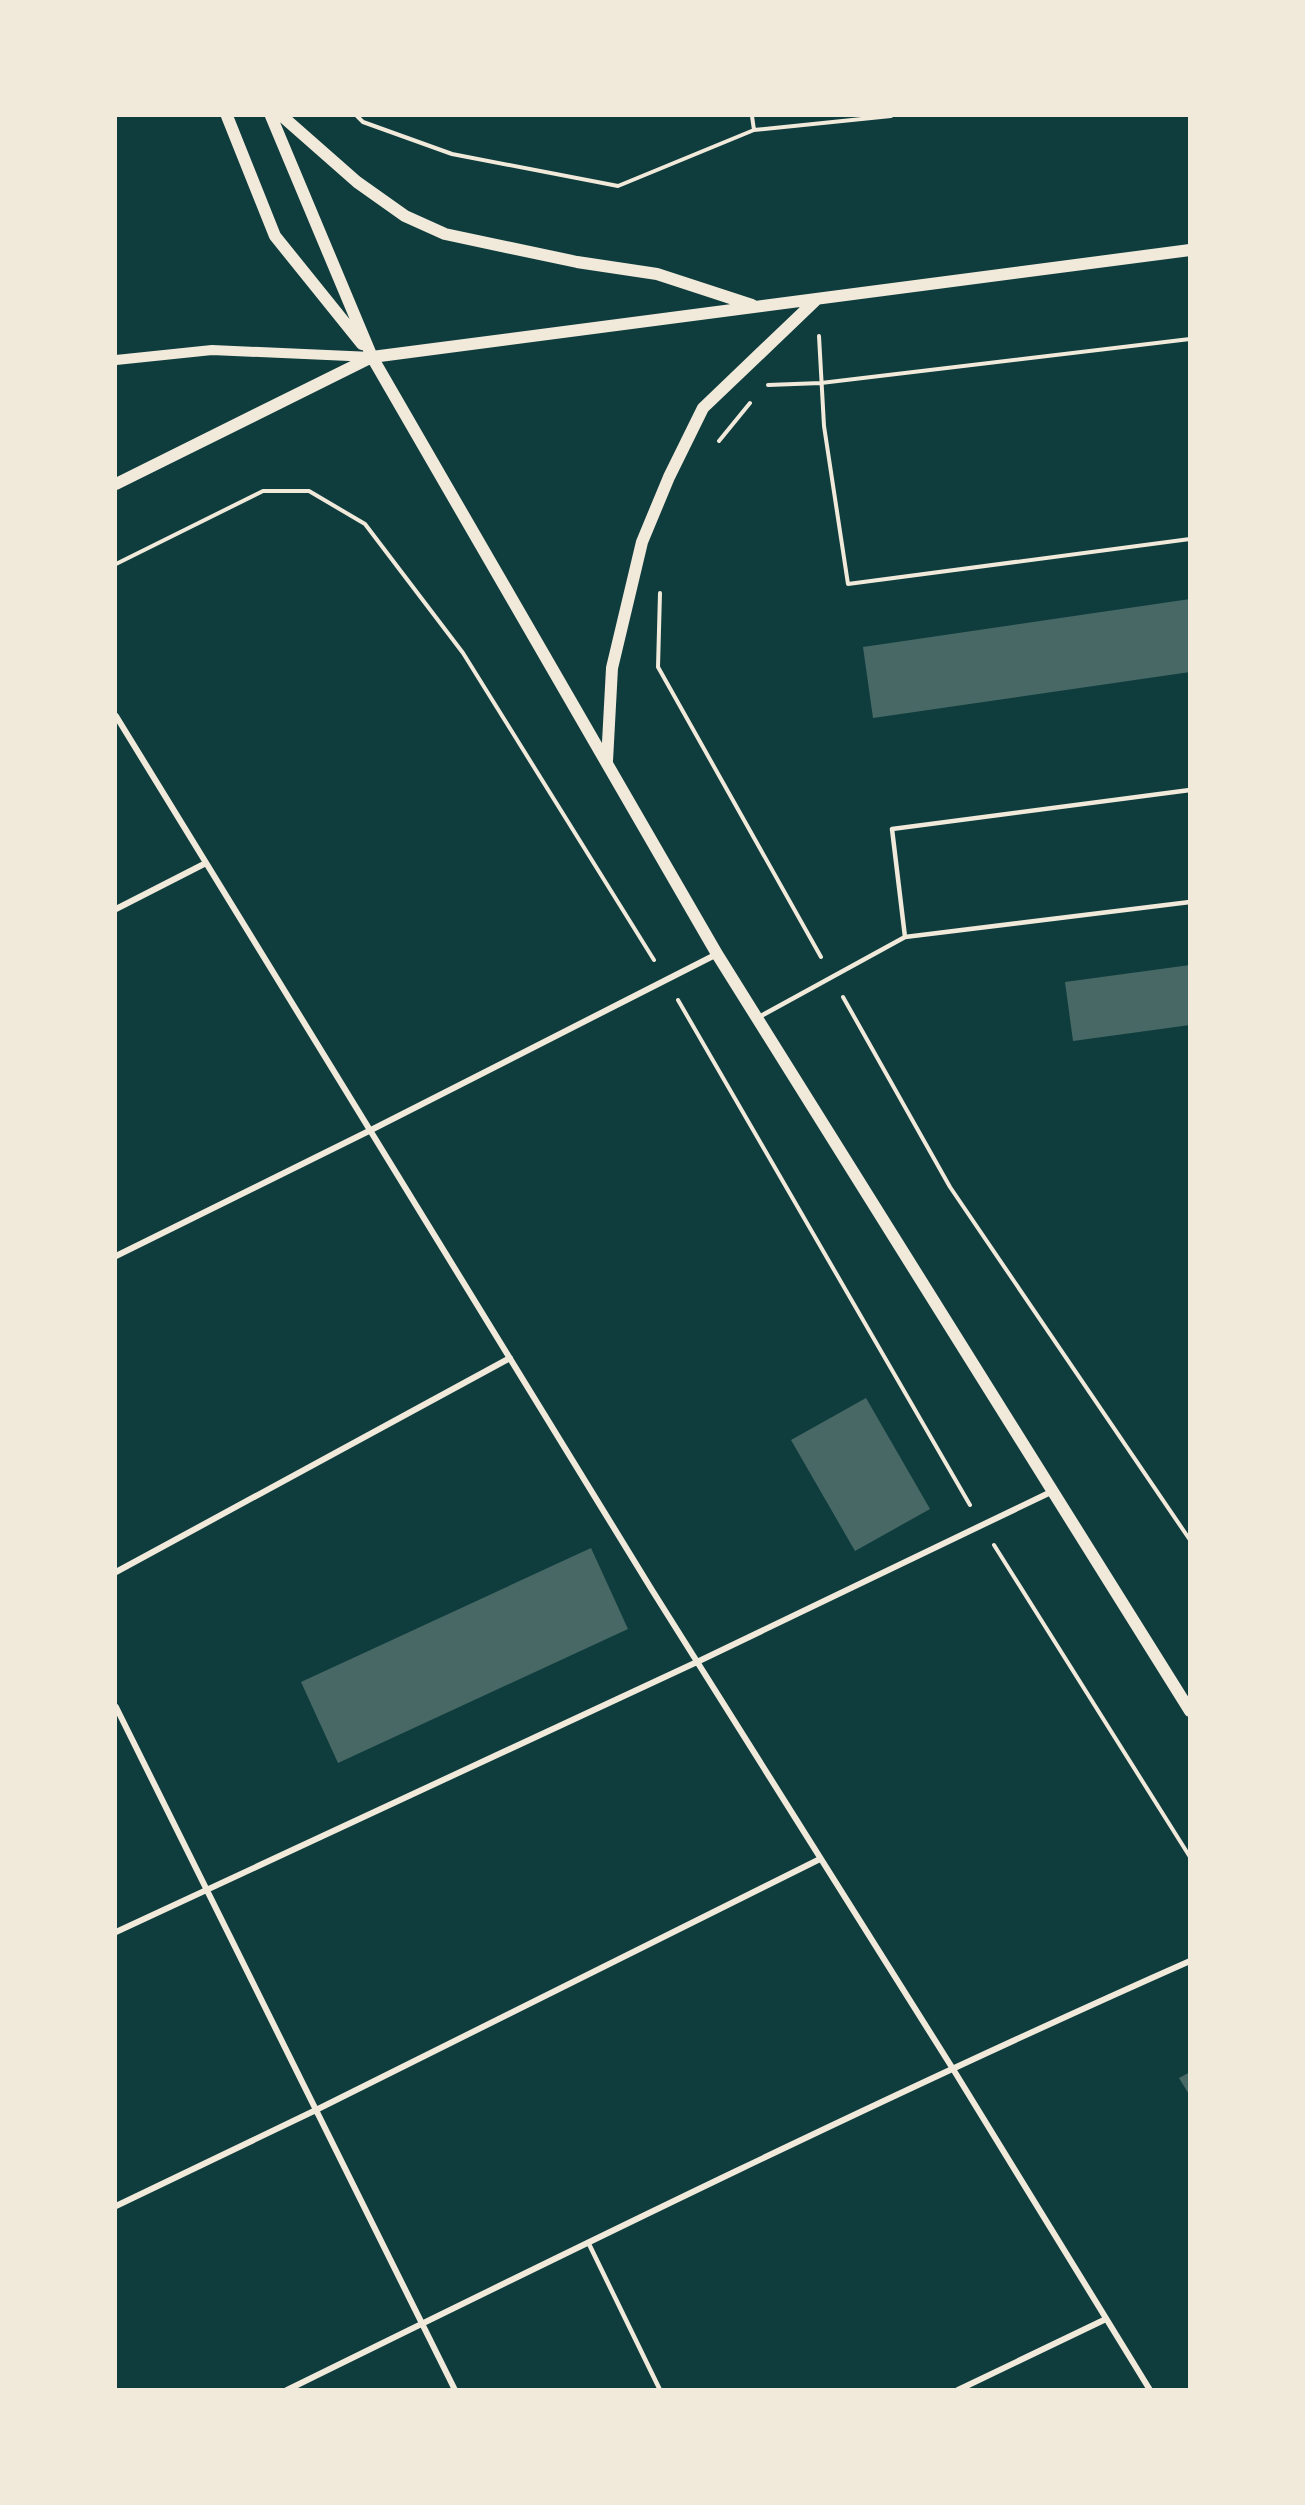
<svg xmlns="http://www.w3.org/2000/svg" width="1305" height="2505" font-family="Inter,sans-serif">
<rect width="100%" height="100%" fill="#0f3d3e"/>
<path fill="#486865" d="M 1190,599 L 1190,672 L 873,718 L 863,647 Z
M 1190,965 L 1190,1025 L 1073,1041 L 1065,982 Z
M 866,1398 L 930,1509 L 855,1551 L 791,1440 Z
M 591,1548 L 628,1629 L 338,1763 L 301,1682 Z
M 1190,2072 L 1190,2096 L 1179,2078 Z"/>
<g fill="none" stroke-linecap="round" stroke-linejoin="round">
<path stroke="#f1e9da" stroke-width="4" d="M 357,116 L 363,122 L 452,154 L 618,186 L 754,130 L 891,116
M 752,116 L 754,130
M 819,336 L 824,426 L 848,584 L 1190,539
M 768,385 L 821,383 L 1190,339
M 719,441 L 750,403
M 116,564 L 263,491 L 309,491 L 365,524 L 463,653 L 654,960
M 660,593 L 658,667 L 821,957
M 843,997 L 950,1187 L 1190,1540
M 678,1000 L 970,1505
M 994,1545 L 1190,1857"/>
<path stroke="#f1e9da" stroke-width="4.5" d="M 905,937 L 892,829 L 1190,790
M 759,1017 L 905,937 L 1190,902
M 588,2242 L 660,2390"/>
<path stroke="#f1e9da" stroke-width="6" d="M 116,716 L 652,1590 L 953,2069 L 1150,2390
M 116,909 L 206,863
M 116,1256 L 371,1130 L 717,954
M 116,1572 L 510,1358
M 116,1707 L 455,2390
M 116,1932 L 697,1662 L 1053,1491
M 116,2206 L 316,2110 L 820,1859
M 287,2390 C 586,2243 885,2096 1190,1961
M 958,2390 L 1106,2319"/>
<path stroke="#f1e9da" stroke-width="10" d="M 116,360 L 212,350 L 372,357"/>
<path stroke="#f1e9da" stroke-width="12" d="M 227,116 L 275,236 L 362,344
M 271,116 L 372,357 L 717,954 L 1190,1711
M 282,116 L 357,182 L 405,216 L 445,234 L 577,262 L 657,274 L 752,305
M 116,484 L 372,357 L 1190,250
M 607,761 L 612,668 L 642,542 L 669,477 L 703,408 L 817,299"/>
</g>
<rect width="1305" height="2505" fill="none" stroke="#f1e9da" stroke-width="234"/>
</svg>
